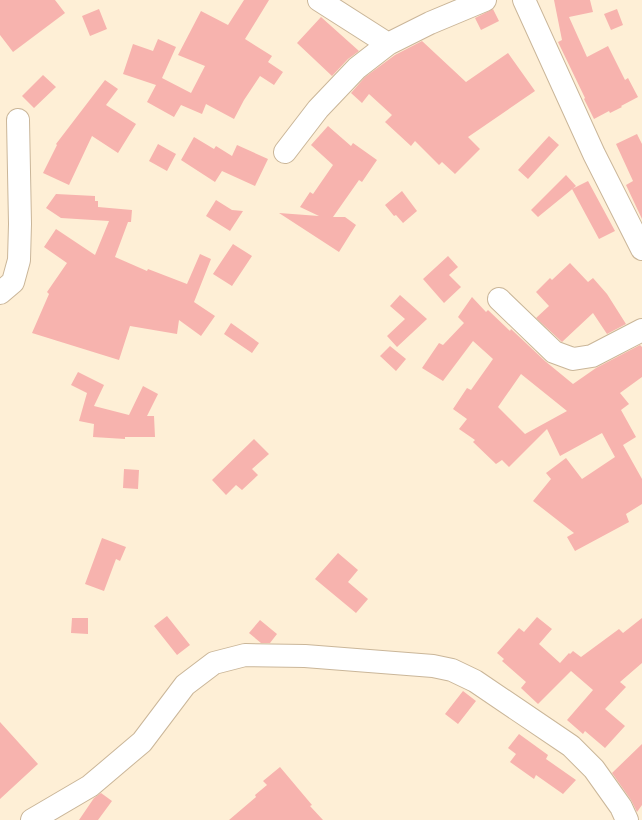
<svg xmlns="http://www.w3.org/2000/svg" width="642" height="820" font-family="Commissioner,sans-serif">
<rect width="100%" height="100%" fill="#feefd6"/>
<path fill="#f7b3ae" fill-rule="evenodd" d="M 0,0 L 55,0 L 65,13 L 13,52 L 0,35 Z
M 244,0 L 269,0 L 245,39 L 272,56 L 268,62 L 283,72 L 274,85 L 260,76 L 244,100 L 234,119 L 206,104 L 202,114 L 181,105 L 174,117 L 147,102 L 156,85 L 123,74 L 133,44 L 153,51 L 158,39 L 176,47 L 162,78 L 191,93 L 205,66 L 178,55 L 201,11 L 228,25 Z
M 554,0 L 590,0 L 593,12 L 569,17 L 587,57 L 608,46 L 625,80 L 628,78 L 638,97 L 621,106 L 622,107 L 610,113 L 609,111 L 594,119 L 584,99 L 585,98 L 558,42 L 562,40 Z
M 99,9 L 107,29 L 90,36 L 82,16 Z
M 493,9 L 499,21 L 481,30 L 475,18 Z
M 617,9 L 623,25 L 611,30 L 604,14 Z
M 321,17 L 359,51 L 348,59 L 332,76 L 297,43 Z
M 422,41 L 466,82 L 508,53 L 535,91 L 468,137 L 480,149 L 455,174 L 442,162 L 439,165 L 415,141 L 411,146 L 385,122 L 392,115 L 369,94 L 362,103 L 351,93 L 365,77 L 395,55 Z
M 43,75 L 56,87 L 34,108 L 22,96 Z
M 105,80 L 118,89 L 106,105 L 136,124 L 118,153 L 92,136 L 69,185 L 43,173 L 57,145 L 56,144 Z
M 328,126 L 351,146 L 353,143 L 377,160 L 362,182 L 359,180 L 333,217 L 345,217 L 356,225 L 339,252 L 279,213 L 319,216 L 300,207 L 310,192 L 313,194 L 333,165 L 311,145 Z
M 637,134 L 642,144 L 642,219 L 626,185 L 633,181 L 616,144 Z
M 549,136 L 559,145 L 528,179 L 518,170 Z
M 194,137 L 214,149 L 216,146 L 232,156 L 237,145 L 268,159 L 255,186 L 222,171 L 215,182 L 181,160 Z
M 158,144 L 176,154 L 167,171 L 149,161 Z
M 566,175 L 576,186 L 538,217 L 531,210 Z
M 588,181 L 615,231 L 599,239 L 572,189 Z
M 402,191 L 417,211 L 403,223 L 396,215 L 394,216 L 385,205 Z
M 56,194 L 95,196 L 95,201 L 98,201 L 98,207 L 132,210 L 131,222 L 128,222 L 115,257 L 147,271 L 148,269 L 187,284 L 200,254 L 211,259 L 194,302 L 215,316 L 201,336 L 179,320 L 177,334 L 130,326 L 119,360 L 32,333 L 49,294 L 47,292 L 67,263 L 44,247 L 56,229 L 95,255 L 109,221 L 61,218 L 46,208 Z
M 216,200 L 232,210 L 243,211 L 230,231 L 206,216 Z
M 233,244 L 252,256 L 232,286 L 213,274 Z
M 448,256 L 458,267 L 449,275 L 461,287 L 444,303 L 423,279 Z
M 570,263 L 588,282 L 593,278 L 607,294 L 626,324 L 607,334 L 593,313 L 562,342 L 536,318 L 549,306 L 536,292 L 550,278 L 552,280 Z
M 400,295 L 427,319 L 397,347 L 387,336 L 405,319 L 390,306 Z
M 472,297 L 486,312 L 488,310 L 510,331 L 511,329 L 545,361 L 573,384 L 596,368 L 640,345 L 642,347 L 642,377 L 620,393 L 629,404 L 621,410 L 636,437 L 623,445 L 642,479 L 642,504 L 626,514 L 629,522 L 575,551 L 567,537 L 574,533 L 533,501 L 551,479 L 546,473 L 566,458 L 582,479 L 615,457 L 602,433 L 560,456 L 547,429 L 509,467 L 502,460 L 496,464 L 473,442 L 475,440 L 459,429 L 467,419 L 453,409 L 467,388 L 471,390 L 493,359 L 473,341 L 443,381 L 422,368 L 439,343 L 443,345 L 464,323 L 458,317 ZM 521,374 L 567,411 L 525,434 L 498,407 Z
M 231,323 L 259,343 L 252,353 L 224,334 Z
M 390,346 L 406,359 L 396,371 L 380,356 Z
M 78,372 L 104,385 L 94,406 L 129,415 L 143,386 L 158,394 L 147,416 L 154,416 L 155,437 L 125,437 L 125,439 L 93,437 L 94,424 L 79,421 L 87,393 L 71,385 Z
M 254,439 L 269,454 L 252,469 L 258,475 L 242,490 L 236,485 L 226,495 L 212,480 Z
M 124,469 L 139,470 L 138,489 L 123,488 Z
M 102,538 L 126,547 L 120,561 L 116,559 L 104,591 L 85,584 Z
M 338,553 L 358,570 L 348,582 L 368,599 L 356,613 L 315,579 Z
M 167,616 L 190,645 L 177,655 L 154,626 Z
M 537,617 L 552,629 L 539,644 L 560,663 L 569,653 L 570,654 L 573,651 L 581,657 L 619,629 L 623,633 L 642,618 L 642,663 L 620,682 L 626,687 L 605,709 L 625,726 L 605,748 L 585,731 L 583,734 L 567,720 L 593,690 L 571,671 L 538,704 L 521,688 L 526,682 L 502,661 L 504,659 L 497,653 L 519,628 L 524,632 Z
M 72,618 L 88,618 L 88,634 L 71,633 Z
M 260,620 L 277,634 L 270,643 L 261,643 L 249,633 Z
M 463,691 L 476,701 L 458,724 L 445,714 Z
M 0,722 L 38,764 L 0,799 Z
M 519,734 L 548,755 L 546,759 L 576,780 L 563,794 L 536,775 L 534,779 L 510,762 L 516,754 L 508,748 Z
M 642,744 L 642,805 L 637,812 L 631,800 L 612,773 Z
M 280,767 L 312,805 L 310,806 L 323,820 L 229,820 L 256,797 L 255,795 L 267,785 L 263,781 Z
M 101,793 L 112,801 L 98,820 L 79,820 L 94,798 Z"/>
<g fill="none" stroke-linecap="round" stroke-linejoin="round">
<g stroke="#cab699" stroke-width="24">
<path id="minor" d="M 319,0 L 388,44
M 524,0 L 594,154 L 642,249
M 285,152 L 318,109 L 357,68 L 388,44 L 430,23 L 485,0
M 0,293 L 13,282 L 19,260 L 20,224 L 18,120
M 499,299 L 554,352 L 573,359 L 592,356 L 642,330
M 32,820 L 90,786 L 142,742 L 185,685 L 214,663 L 245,655 L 305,656 L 433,666 L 452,670 L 475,681 L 571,746 L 594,769 L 621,807 L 627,820"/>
</g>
<use href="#minor" stroke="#fff" stroke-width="22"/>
</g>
</svg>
